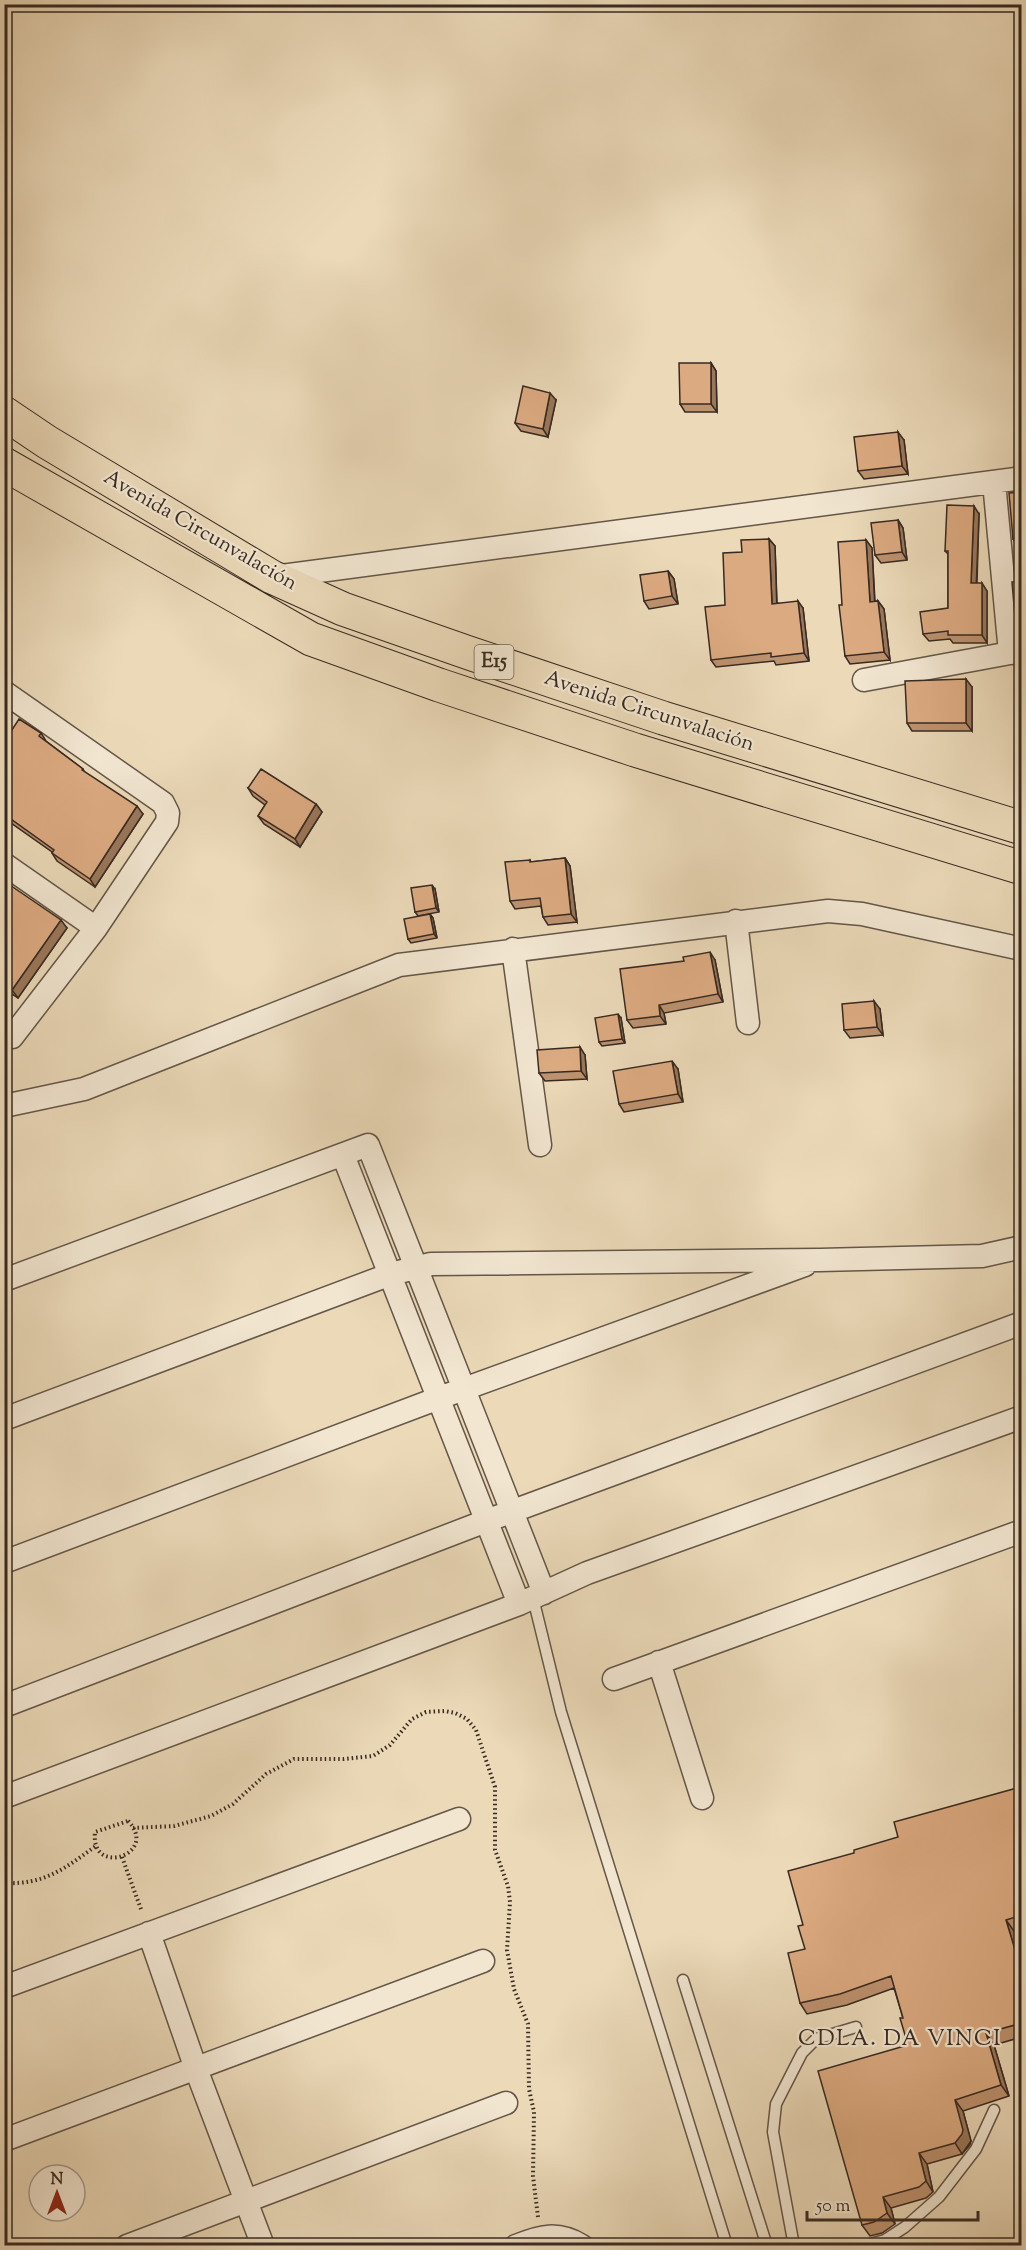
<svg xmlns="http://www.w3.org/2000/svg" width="1026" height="2250" font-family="'Sorts Mill Goudy',serif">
<rect width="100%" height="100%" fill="#ebd9b8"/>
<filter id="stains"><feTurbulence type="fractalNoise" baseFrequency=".00333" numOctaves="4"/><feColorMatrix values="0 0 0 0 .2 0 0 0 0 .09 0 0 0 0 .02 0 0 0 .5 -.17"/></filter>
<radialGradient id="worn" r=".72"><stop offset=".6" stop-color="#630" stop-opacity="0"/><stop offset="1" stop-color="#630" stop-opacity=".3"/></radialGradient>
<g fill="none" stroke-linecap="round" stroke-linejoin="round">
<g stroke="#645648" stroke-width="13">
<path id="lane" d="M 533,1598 L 561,1712 L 727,2246
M 683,1980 L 767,2246
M 794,2246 L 773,2132 L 776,2104 L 802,2053 L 816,2039 L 856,2027
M 863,2246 L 885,2240 L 905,2227 L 939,2197 L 976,2149 L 994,2110"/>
</g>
<g stroke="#645648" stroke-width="25">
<path id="street" d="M 994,482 L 1010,653 L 1022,652
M 274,577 L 1022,478
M 864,680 L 1010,653
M 4,692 L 163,803 L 168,813 L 167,822 L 96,928 L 12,1037 L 4,1037
M 4,864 L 96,928
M 736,921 L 748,1023
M 513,949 L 540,1145
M 4,1106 L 84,1089 L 399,965 L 828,911 L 862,914 L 1022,949
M 343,1155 L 519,1604
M 4,1280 L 368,1145 L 544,1593
M 4,1419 L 391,1274 L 431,1264 L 820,1260 L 982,1256 L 1022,1247
M 4,1562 L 439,1398 L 805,1265
M 659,1662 L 702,1798
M 614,1679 L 1022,1531
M 4,1706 L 486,1521 L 1022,1323
M 4,1797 L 519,1604 L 587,1573 L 1022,1417
M 149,1933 L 196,2069 L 263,2246
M 4,1987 L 459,1819
M 4,2140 L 483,1961
M 127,2246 L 506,2103
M 516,2246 C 540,2236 558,2231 582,2246"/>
</g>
<g stroke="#372a22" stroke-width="35">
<path id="highway" d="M 4,413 L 47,442 L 272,577 L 343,609 L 469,653 L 663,718 L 1022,828
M 4,464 L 311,639 L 439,685 L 635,750 L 1022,868"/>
</g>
<path stroke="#372a22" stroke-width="4" stroke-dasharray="1.5 3" stroke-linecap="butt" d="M 128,1821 C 160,1854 90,1878 95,1832 Z
M 133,1828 L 174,1826 L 211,1816 L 233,1804 L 266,1774 L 294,1759 L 344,1759 L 373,1756 L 390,1745 L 412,1719 L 426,1712 L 445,1711 L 455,1713 L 467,1719 L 476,1730 L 495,1787 L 495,1850 L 508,1886 L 510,1902 L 507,1950 L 514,1989 L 528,2024 L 529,2089 L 534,2112 L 533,2176 L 538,2217
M 122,1857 L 142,1912
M 4,1883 C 45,1885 65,1868 96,1846"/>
<use href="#lane" stroke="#f2e6d1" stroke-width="10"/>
<use href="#street" stroke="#f2e6d1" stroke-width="22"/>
<use href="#highway" stroke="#ebd9b8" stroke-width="33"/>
</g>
<path fill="#bd926f" stroke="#372a22" stroke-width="1.5" d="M 711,363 L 716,371 L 717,412 L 685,412 L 680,404 Z
M 556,400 L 548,437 L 521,431 L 515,423 Z
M 904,440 L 908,474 L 864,479 L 858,471 Z
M 1022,492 L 1022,546 L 1018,546 L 1013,539 Z
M 979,514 L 977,583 L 987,591 L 987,643 L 953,643 L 950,639 L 929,641 L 923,634 L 948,608 L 948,554 L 945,551 Z
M 898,520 L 903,528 L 907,560 L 881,563 L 875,555 Z
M 769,539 L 775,546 L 777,603 L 803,608 L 809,661 L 776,665 L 774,661 L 716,667 L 711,660 L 742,552 Z
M 866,540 L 872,548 L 875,601 L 878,601 L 884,609 L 890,660 L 850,664 L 845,656 L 842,605 Z
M 668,571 L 674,579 L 678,604 L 649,609 L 644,601 Z
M 1022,582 L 1022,636 L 1016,629 Z
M 972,687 L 972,731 L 912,731 L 907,723 Z
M 1022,694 L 1022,719 L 1019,719 L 1015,713 Z
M 41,733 L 46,741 L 83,769 L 85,773 L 143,814 L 95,887 L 57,861 L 52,853 L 52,852 L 4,818 L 4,742 Z
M 248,788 L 316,804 L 322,812 L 300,847 L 264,824 L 258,816 L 265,805 L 253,796 Z
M 565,858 L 570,866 L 577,922 L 548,925 L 543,917 L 541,906 L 515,909 L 510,901 L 530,860 L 531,862 Z
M 4,881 L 67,928 L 18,998 L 4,989 Z
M 435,889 L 439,912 L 418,916 L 415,912 Z
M 430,914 L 433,918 L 437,938 L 411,943 L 408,939 Z
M 715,960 L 723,1002 L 664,1013 L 666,1024 L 633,1028 L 627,1020 Z
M 880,1009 L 883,1035 L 850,1038 L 844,1030 Z
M 621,1018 L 625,1043 L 602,1046 L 599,1042 Z
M 585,1055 L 587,1079 L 545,1081 L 539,1073 Z
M 678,1069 L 683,1102 L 624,1112 L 619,1104 Z
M 1022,1795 L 1022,1929 L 1014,1931 L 1022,1957 L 1022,2037 L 994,2045 L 1009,2096 L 963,2111 L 971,2141 L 970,2145 L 962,2154 L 927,2164 L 933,2192 L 926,2198 L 891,2208 L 895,2224 L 882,2233 L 870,2236 L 862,2225 L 908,2045 L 903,2018 L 894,1988 L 847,2005 L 807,2014 L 800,2003 L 805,1949 L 803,1925 L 854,1853 Z"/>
<path fill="#9a775a" stroke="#372a22" stroke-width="1.5" d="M 711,363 L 716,371 L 717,412 L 711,404 Z
M 550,393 L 556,400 L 548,437 L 543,429 Z
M 898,432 L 904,440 L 908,474 L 902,466 Z
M 974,506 L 979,514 L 976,591 L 971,583 Z
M 898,520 L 903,528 L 907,560 L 902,552 Z
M 769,539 L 775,546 L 777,611 L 772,604 Z
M 866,540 L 872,548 L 875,610 L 870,602 Z
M 668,571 L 674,579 L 678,604 L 672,596 Z
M 982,583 L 987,591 L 987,643 L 982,635 Z
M 798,601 L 803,608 L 809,661 L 804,653 Z
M 878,601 L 884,609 L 890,660 L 884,652 Z
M 966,679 L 972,687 L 972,731 L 966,723 Z
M 316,804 L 322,812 L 300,847 L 295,839 Z
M 137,806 L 143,814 L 95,887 L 90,879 Z
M 565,858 L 570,866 L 577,922 L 571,914 Z
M 432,885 L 435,889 L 439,912 L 436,908 Z
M 430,914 L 433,918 L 437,938 L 434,934 Z
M 61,920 L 67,928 L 18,998 L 12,990 Z
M 710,952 L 715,960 L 723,1002 L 718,994 Z
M 874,1001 L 880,1009 L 883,1035 L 877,1027 Z
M 659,1005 L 664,1013 L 666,1024 L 660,1016 Z
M 618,1014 L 621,1018 L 625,1043 L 622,1039 Z
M 580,1047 L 585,1055 L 587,1079 L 581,1071 Z
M 672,1061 L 678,1069 L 683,1102 L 678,1094 Z
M 1017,1788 L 1022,1795 L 1022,1804 Z
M 1006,1920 L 1014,1931 L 1022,1957 L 1022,1973 Z
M 986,2033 L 994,2045 L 1009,2096 L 1001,2085 Z
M 955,2100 L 963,2111 L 971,2141 L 962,2154 L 955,2143 Z
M 919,2153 L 927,2164 L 933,2192 L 926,2181 Z
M 883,2197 L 891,2208 L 895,2224 L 887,2213 Z"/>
<path fill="#dcaa81" stroke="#372a22" stroke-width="1.5" d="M 679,363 L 711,363 L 711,404 L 680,404 Z
M 523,386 L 550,393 L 543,429 L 515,423 Z
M 898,432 L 902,466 L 858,471 L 854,437 Z
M 1022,492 L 1022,538 L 1013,539 L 1009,493 Z
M 947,505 L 974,506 L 971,583 L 982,583 L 982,635 L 948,635 L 948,631 L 923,634 L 920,612 L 948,608 L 948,551 L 945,551 Z
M 898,520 L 902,552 L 875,555 L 871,523 Z
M 769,539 L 772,604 L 798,601 L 804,653 L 771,657 L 771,653 L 711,660 L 705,607 L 725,605 L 723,553 L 742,552 L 741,540 Z
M 866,540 L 870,602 L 878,601 L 884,652 L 845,656 L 839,605 L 842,605 L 838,542 Z
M 668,571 L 672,596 L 644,601 L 640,575 Z
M 1012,582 L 1022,582 L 1022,628 L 1016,629 Z
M 966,679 L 966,723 L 907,723 L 905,681 Z
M 1015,694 L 1022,694 L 1022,713 L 1015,713 Z
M 19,719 L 41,733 L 39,736 L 83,769 L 82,770 L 137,806 L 90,879 L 52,853 L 54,850 L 4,814 L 4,742 Z
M 261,769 L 316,804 L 295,839 L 258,816 L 267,802 L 248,788 Z
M 565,858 L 571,914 L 543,917 L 540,898 L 510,901 L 505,862 L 530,860 L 530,862 Z
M 4,881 L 61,920 L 12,990 L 4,985 Z
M 432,885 L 436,908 L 415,912 L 411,888 Z
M 430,914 L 434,934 L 408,939 L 404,919 Z
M 710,952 L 718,994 L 659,1005 L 660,1016 L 627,1020 L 620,969 L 684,961 L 683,957 Z
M 874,1001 L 877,1027 L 844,1030 L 842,1004 Z
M 618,1014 L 622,1039 L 599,1042 L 595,1018 Z
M 580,1047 L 581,1071 L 539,1073 L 537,1050 Z
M 672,1061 L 678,1094 L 619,1104 L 613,1071 Z
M 1017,1788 L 1022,1804 L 1022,1915 L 1006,1920 L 1022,1973 L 1022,2023 L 986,2033 L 1001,2085 L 955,2100 L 963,2130 L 962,2134 L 955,2143 L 919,2153 L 926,2181 L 919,2187 L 883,2197 L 887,2213 L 874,2222 L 862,2225 L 818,2071 L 908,2045 L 900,2018 L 903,2018 L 891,1976 L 840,1994 L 800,2003 L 788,1953 L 805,1949 L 798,1926 L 803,1925 L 788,1871 L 854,1853 L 854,1850 L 898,1837 L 894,1822 Z"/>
<g text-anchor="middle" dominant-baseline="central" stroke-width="4.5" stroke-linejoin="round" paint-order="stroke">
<rect fill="#f2e6d1" stroke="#6f6256" stroke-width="1.5" x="474.5" y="645" width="39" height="34" rx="4.5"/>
<g font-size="20" font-weight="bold" fill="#372a22">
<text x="494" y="662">E15</text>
</g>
<g font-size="21" fill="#372a22" stroke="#f2e6d1">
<text transform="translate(200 531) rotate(30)">Avenida Circunvalación</text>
<text transform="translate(649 712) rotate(18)">Avenida Circunvalación</text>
</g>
<g font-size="22" letter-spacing="1.5" fill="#372a22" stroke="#f2e6d1">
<text x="900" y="2040">CDLA. DA VINCI</text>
</g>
</g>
<rect width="1026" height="2250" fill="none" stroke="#ebd9b8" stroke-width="24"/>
<rect x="6" y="6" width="1014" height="2238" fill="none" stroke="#372a22" stroke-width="3"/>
<rect x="12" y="12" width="1002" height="2226" fill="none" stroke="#372a22" stroke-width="1.5"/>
<g transform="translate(57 2193)"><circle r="28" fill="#f2e6d1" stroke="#a79b8b" stroke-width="1.5"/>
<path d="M0-4.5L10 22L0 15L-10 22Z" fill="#8f2418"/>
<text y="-9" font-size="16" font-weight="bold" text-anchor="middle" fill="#372a22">N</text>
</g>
<path d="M807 2211v9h171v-9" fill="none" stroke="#372a22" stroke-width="3"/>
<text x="816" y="2211" font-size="18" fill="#372a22" stroke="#f2e6d1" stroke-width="4.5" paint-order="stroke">50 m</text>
<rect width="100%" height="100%" filter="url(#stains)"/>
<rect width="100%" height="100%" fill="url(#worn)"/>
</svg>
